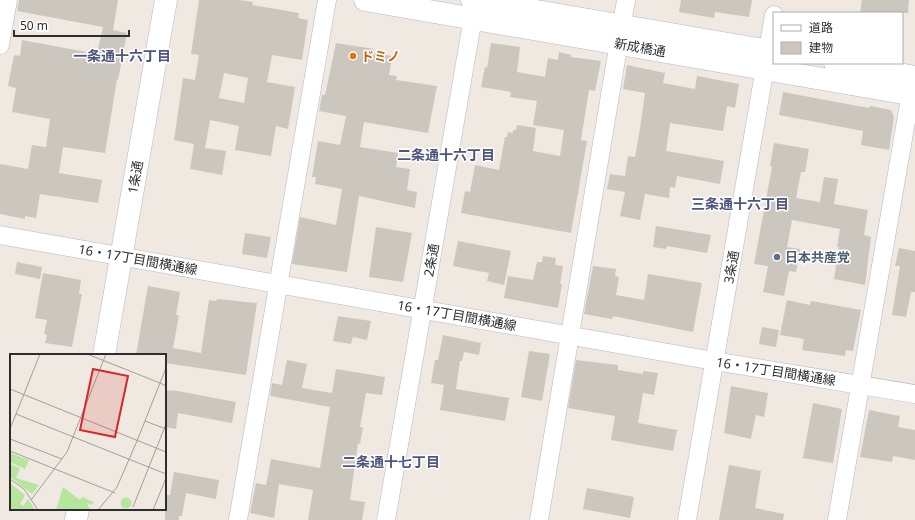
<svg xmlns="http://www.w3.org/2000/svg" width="915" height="520" font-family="'Noto Sans','Noto Sans JP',sans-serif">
<rect width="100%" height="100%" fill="#efe9e1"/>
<path fill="#cbc7bf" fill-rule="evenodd" d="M 19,0 L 118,0 L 113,30 L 127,33 L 118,80 L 117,79 L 105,153 L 63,147 L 59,173 L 102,180 L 98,203 L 40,194 L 36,218 L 25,216 L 25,219 L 0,214 L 0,164 L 28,169 L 32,145 L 46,147 L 50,119 L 12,112 L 16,88 L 8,86 L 14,55 L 20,56 L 22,40 L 97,54 L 103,27 L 17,11 Z
M 199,0 L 239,0 L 253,2 L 252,5 L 299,13 L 298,18 L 308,20 L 302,60 L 272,55 L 267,82 L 295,87 L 288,129 L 276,126 L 271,156 L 235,150 L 239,126 L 210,120 L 205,148 L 226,151 L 222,175 L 190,169 L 194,144 L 174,140 L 183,78 L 195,80 L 199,55 L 191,54 ZM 224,73 L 248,78 L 244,103 L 219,98 Z
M 681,0 L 752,0 L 749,17 L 715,12 L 714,18 L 679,12 Z
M 862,0 L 909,0 L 908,13 L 860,13 Z
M 336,43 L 374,49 L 374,53 L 392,56 L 389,75 L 397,76 L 396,80 L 437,86 L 428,133 L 364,122 L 360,147 L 398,153 L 396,167 L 410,169 L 407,190 L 417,192 L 415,208 L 359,196 L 347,272 L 292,264 L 300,217 L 336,225 L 342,189 L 315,184 L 316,177 L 312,177 L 318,141 L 340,145 L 346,116 L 319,111 L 322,95 L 325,95 Z
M 491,43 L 520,47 L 517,72 L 545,77 L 548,58 L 558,60 L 559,52 L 571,55 L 571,57 L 601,61 L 595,91 L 589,90 L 581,140 L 587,141 L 571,233 L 461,213 L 465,191 L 470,192 L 475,165 L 499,170 L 505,137 L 507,137 L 508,132 L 513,133 L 513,130 L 516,130 L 517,125 L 536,128 L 533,151 L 560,156 L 564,130 L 533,125 L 537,101 L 510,97 L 511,92 L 481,87 L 485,67 L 487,68 Z
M 627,65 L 665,73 L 663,83 L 695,89 L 697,76 L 739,84 L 735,108 L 727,106 L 723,131 L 670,123 L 666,151 L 724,161 L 720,184 L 677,176 L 675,188 L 670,187 L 669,198 L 645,194 L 640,220 L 620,216 L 625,192 L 607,189 L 610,174 L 625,176 L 628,156 L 635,157 L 640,128 L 645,93 L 623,89 Z
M 783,92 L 869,108 L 870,106 L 891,110 L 894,117 L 889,150 L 861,145 L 863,131 L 779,115 Z
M 774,143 L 809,149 L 805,172 L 801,172 L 796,198 L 820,202 L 824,177 L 838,179 L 834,204 L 868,210 L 864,235 L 871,237 L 865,285 L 834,279 L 839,247 L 837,247 L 840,229 L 792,220 L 787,247 L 800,249 L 796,272 L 789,271 L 784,296 L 763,292 L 768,266 L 754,264 L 772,167 L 770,166 Z
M 656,226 L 711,235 L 707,253 L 667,246 L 666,249 L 653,247 Z
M 376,227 L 412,233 L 403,282 L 369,277 Z
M 245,233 L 271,237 L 267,258 L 242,254 Z
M 458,241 L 511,251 L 504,285 L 487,281 L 489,273 L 453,266 Z
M 899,248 L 915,251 L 915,292 L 911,292 L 906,317 L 892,315 L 900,266 L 895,266 Z
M 543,256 L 556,258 L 555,265 L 563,266 L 560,284 L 562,284 L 558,308 L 504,298 L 508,276 L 533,280 L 537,262 L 542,262 Z
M 17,262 L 42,267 L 40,279 L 15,274 Z
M 593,266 L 616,269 L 615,276 L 619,277 L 616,295 L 644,300 L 648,274 L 702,283 L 693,332 L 613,316 L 612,319 L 584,314 Z
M 43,273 L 81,280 L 79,294 L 82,294 L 72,347 L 45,343 L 47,335 L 44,334 L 47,320 L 35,318 Z
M 148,286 L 180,292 L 176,315 L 179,315 L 173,348 L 201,353 L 209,300 L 216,301 L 217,299 L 257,303 L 246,375 L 165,363 L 165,355 L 136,355 Z
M 787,300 L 810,305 L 811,301 L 861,310 L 853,351 L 846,350 L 845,356 L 802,350 L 804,339 L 780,335 Z
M 338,316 L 371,321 L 367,340 L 353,337 L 351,344 L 333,341 Z
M 762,327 L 779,330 L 776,347 L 759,344 Z
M 443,335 L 481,343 L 479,355 L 464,352 L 462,361 L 460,361 L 456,389 L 509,398 L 505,421 L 440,410 L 444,385 L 431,383 L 435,360 L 438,360 Z
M 529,351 L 550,354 L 542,401 L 521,397 Z
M 287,360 L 307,364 L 302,388 L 332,393 L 336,369 L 385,377 L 382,395 L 366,393 L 360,427 L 363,427 L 360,444 L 358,443 L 350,500 L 365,502 L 362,520 L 308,520 L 313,490 L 279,484 L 274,518 L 250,513 L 256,483 L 266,485 L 271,459 L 320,468 L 330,407 L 270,396 L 272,383 L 282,385 Z
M 576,360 L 618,365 L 618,370 L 643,374 L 643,371 L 658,373 L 654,395 L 643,393 L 638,423 L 677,430 L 673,451 L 611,440 L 615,416 L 568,408 Z
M 731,386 L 768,393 L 764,417 L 756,415 L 751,439 L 724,433 Z
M 165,390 L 172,391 L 172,390 L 236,402 L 232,423 L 178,413 L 176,429 L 165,427 Z
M 813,403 L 842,409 L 833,463 L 803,458 Z
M 869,410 L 900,416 L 898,427 L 915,430 L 915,460 L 893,456 L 892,462 L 860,457 Z
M 729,465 L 761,471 L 755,508 L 784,514 L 783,520 L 719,520 Z
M 174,472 L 219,480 L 216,499 L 186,493 L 182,516 L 179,516 L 179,520 L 165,520 L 165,495 L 170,495 Z
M 587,488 L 634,497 L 630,518 L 583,509 Z"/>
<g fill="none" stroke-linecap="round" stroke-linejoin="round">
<g stroke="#b4b7c1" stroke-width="19">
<path id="minor" d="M 0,45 L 8,0
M 0,235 L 714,361 L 915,394
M 238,520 L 327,0
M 386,520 L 475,6
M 539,520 L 626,0
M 687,520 L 774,15
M 837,520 L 913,81"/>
</g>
<g stroke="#b4b7c1" stroke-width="23">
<path id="tertiary" d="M 365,0 L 915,95
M 472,0 L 774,52
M 835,63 L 915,77"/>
</g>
<g stroke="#b4b7c1" stroke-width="23">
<path id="secondary" d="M 104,355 L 166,0
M 76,520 L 78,509"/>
</g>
<use href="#minor" stroke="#fff" stroke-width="18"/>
<use href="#tertiary" stroke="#fff" stroke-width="22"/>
<use href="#secondary" stroke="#fff" stroke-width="22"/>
</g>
<circle fill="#e8710a" stroke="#fff" stroke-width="1.5" cx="353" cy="56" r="4"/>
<circle fill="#5c6f8a" stroke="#fff" stroke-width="1.5" cx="777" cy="257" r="4"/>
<g text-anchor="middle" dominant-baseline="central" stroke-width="3" stroke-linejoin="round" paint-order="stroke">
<g font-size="13" fill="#2e2e2e" stroke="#fff">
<text transform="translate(640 47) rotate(10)">新成橋通</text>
<text transform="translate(135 177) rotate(-80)">1条通</text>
<text transform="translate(138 259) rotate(10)">16・17丁目間横通線</text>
<text transform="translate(431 260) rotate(-80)">2条通</text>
<text transform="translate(731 267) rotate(-80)">3条通</text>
<text transform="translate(457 315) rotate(10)">16・17丁目間横通線</text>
<text transform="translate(776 371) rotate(9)">16・17丁目間横通線</text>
</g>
<g font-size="13" font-weight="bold" fill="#c56008" stroke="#fff" text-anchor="start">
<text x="361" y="56">ドミノ</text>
</g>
<g font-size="13" font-weight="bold" fill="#4e5e75" stroke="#fff" text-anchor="start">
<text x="785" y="257">日本共産党</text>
</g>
<g font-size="14" font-weight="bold" fill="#4d5680" stroke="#fff">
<text x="122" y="55">一条通十六丁目</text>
<text x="446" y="154">二条通十六丁目</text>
<text x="740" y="203">三条通十六丁目</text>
<text x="391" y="461">二条通十七丁目</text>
</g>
</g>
<g transform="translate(10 354)">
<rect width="156" height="156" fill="#efe9e1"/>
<path d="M 0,99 L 19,106 L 15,115 L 0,108 ZM 0,110 L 10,114 L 6,124 L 29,131 L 22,140 L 0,123 ZM 0,129 L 15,141 L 10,150 L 13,152 L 18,145 L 25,156 L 0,156 ZM 53,133 L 70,146 L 72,143 L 84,148 L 81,151 L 77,149 L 80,156 L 46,156 ZM110.5 149a5.5 5.5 0 1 1 11 0a5.5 5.5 0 1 1-11 0Z" fill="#b6e59e"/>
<path fill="none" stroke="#a29e99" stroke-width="1" d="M 77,0 L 150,29 L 156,14M 0,35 L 156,98M 6,60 L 156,120M 135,67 L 156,75M 0,75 L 30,0M 0,85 L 52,105M 127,87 L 150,29 L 156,32M 0,97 L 105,139M 0,125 L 14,135 L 28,156M 21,146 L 57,98 L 96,0M 123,153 L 156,70M 88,156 L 107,133 L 127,87M 143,156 L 156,124"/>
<path fill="#d62828" fill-opacity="0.15" stroke="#d62828" stroke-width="2" d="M 83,15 L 118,22 L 105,83 L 70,76 Z"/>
<rect width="156" height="156" fill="none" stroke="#2e2e2e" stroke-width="2"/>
</g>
<rect x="773" y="12" width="130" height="52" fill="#ffffff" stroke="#ababab"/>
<rect x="781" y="25" width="20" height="6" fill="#ffffff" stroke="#ababab"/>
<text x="809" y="32" font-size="12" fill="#2e2e2e">道路</text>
<rect x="781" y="42" width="20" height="12" fill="#cbc7bf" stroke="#ababab"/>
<text x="809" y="52" font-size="12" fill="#2e2e2e">建物</text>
<path d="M14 30v6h115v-6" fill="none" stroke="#2e2e2e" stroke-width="2"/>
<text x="20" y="30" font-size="12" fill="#2e2e2e" stroke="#ffffff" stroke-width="3" paint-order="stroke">50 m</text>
</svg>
